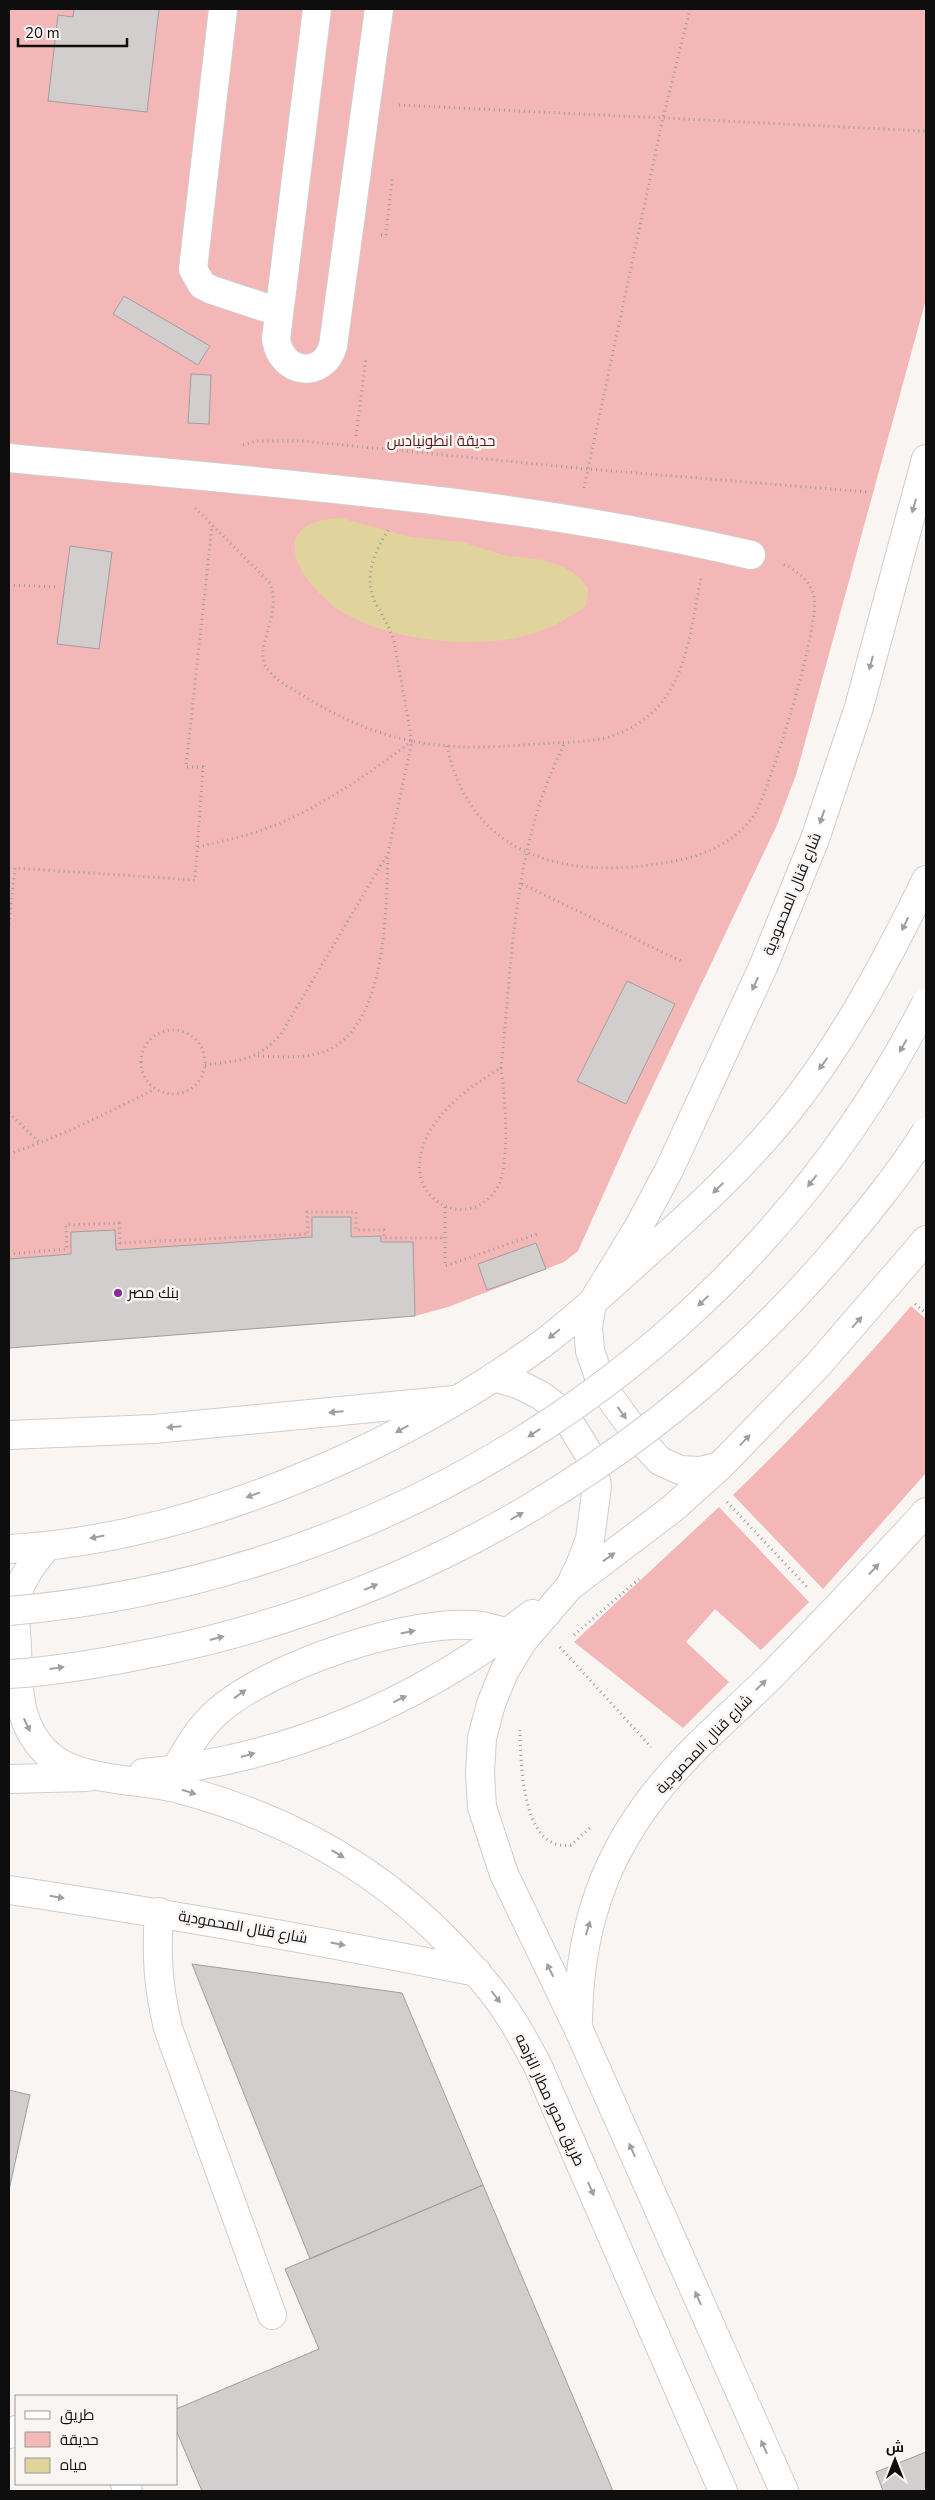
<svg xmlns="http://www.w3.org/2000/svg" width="935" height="2500" font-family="'Nunito Sans',Cairo,sans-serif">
<rect width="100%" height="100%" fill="#f8f5f3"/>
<path fill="#f4b7b7" d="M 9,9 L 926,9 L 926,299 L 796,775 L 777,825 L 634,1126 L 578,1251 L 564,1262 L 448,1307 L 415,1316 L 9,1348 Z
M 911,1306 L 926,1319 L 926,1473 L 823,1589 L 733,1495 C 796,1434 854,1373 911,1306 Z
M 719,1507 L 809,1602 L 761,1650 L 715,1609 L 686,1642 L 729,1682 L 683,1728 L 574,1642 Z"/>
<path fill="#e0d39c" d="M 341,518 L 410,537 L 462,542 L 503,555 L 542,560 L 562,566 L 579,577 L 588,588 L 586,606 C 567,619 548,630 525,636 C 474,649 390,641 344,613 C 301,587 260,521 341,518 Z"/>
<path fill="#d2cecd" stroke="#a19e9d" d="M 74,9 L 159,9 L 147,112 L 48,101 L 58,15 L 73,17 Z
M 124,296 L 210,346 L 198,365 L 113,314 Z
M 191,374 L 211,375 L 209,424 L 188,423 Z
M 70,546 L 112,552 L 99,649 L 57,644 Z
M 627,981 L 675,1004 L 626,1104 L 577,1081 Z
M 312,1217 L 351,1217 L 351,1237 L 381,1236 L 381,1242 L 413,1242 L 415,1316 L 9,1348 L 9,1259 L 71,1254 L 71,1232 L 115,1230 L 116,1250 L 312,1237 Z
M 536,1243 L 546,1269 L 487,1290 L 478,1264 Z
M 192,1964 L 402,1993 L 483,2185 L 310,2259 Z
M 9,2090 L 30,2095 L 9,2190 Z
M 483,2185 L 613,2491 L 202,2491 L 176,2430 L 176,2409 L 319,2349 L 285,2269 Z
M 926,2452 L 926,2491 L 883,2491 L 876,2472 Z"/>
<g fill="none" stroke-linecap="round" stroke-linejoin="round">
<g stroke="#d0cdcb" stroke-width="30">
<path id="minor" d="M 223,9 L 193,269 L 202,285 L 212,290 L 279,312
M 317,9 L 276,339 C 281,374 323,380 333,346 L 379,9
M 9,458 C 257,482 508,498 751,555
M 9,1435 L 154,1429 L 454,1400
M 175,1770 C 187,1749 199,1728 217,1712 C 268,1666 414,1616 483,1626 C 491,1628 500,1631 508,1633
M 9,1890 C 166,1913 321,1941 477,1972
M 159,1912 C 156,1956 158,1986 168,2028 L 272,2315
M 9,2434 L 16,2430
M 125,2484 L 128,2491"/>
</g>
<g stroke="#d0cdcb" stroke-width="30">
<path id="major" d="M 493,1377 L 518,1384 L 540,1395 L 563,1412 L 592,1459 L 597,1486 L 590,1539 L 581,1563 L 570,1586 L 522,1642 L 504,1672 L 491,1704 L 482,1738 L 480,1773 L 482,1807 L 504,1874 L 578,2028 L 784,2491
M 720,1466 L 700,1471 L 680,1470 L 660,1461 L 644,1444 L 609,1396 L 598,1374 L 590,1351 L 588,1327 L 592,1303 L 638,1228 L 669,1170 L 763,967 L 815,839 L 859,707 L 926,459
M 47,1546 C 35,1561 24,1574 18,1592 C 13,1609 16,1628 17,1646 C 18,1688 17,1731 54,1759 C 87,1782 141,1779 179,1789 C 285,1817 380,1869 455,1949 C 475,1970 495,1992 510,2017 C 520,2032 528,2048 537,2064 L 723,2491
M 9,1549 C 190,1539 396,1450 542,1344 C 582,1314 618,1279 655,1246 C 701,1205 746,1163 785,1115 C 843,1043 886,962 926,880
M 573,1584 L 672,1509 L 720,1466 L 818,1365 L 926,1240
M 143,1773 C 286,1760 419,1702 532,1614
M 9,1779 L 87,1777
M 578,2021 C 579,1916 612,1835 685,1759 C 712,1730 742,1705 770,1677 C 823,1623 875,1568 926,1512"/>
</g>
<path stroke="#9e9c9b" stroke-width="3" stroke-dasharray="1 4" stroke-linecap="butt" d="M 399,105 L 926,131
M 381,235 L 386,235 L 392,179 L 389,178
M 356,436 L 366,358
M 243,445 L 256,441 L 303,441 L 588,469 L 868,492
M 584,488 L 663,118 L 690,9
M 195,508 L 270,583 C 283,613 253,649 266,667 C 274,679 289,687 302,695 C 336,716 372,733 412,741 C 457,751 507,746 552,743 C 569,742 589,742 605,738 C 624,733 640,724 654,711 C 688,678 692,621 701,577
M 9,585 L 57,587
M 447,746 C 469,849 553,878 650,865 C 680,861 710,855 734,836 C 742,830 750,822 755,814 C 771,786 821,623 814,596 C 810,580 795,569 781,563
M 198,847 C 215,843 233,839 250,834 C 309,816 363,778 412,741
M 522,884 L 681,961
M 9,924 L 15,868 L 195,880 L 203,767 L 186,767 L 212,526
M141 1062a32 32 0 1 1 64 0a32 32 0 1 1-64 0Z
M 258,1056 C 281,1057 304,1059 326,1051 C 387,1026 386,910 388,856
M 205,1065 C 240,1060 256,1062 281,1034 L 388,853 L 412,741 L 394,641 C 389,626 382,615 375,602 C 363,576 375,551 389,529
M 501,1068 C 505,1096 511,1164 497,1188 C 472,1230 413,1205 420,1159 C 426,1117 468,1088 501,1068 Z
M 501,1068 C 510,984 512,897 536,816 C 543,790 554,766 565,742
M 9,1113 L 41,1144
M 9,1154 C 60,1137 107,1113 155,1089
M 445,1207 L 445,1266 L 537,1234
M 9,1254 L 67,1249 L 66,1225 L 119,1223 L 120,1243 L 308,1234 L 307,1212 L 356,1212 L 356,1230 L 384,1230 L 384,1238 L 444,1238
M 915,1304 L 926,1313
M 727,1502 L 809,1589
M 574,1635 L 639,1579
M 560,1647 L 651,1747
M 520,1730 C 521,1761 521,1853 571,1845 L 591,1827"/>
<use href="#minor" stroke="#fff" stroke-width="28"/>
<use href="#major" stroke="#fff" stroke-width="28"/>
<g stroke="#d0cdcb" stroke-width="30" stroke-linecap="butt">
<path id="major-bridge" d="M 9,1611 C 395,1578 749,1351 926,1003
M 9,1674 C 60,1671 112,1661 162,1651 C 423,1596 658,1457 832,1255 C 865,1216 899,1175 926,1132"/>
</g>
<use href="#major-bridge" stroke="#fff" stroke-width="28"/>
</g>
<defs><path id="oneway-solid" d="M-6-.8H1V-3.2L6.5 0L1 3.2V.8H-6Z" transform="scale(1.25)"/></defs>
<g fill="#9f9f9f">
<use href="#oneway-solid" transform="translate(914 506) rotate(105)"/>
<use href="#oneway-solid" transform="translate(871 663) rotate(105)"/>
<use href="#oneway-solid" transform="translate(822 817) rotate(109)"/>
<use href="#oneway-solid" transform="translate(905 924) rotate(116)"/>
<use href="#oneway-solid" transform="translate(755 984) rotate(115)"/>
<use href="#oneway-solid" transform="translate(903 1046) rotate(119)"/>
<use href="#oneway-solid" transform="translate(823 1064) rotate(126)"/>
<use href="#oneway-solid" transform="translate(812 1181) rotate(128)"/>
<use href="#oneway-solid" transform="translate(718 1188) rotate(136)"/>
<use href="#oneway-solid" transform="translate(703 1301) rotate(136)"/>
<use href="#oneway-solid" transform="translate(857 1322) rotate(-48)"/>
<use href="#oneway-solid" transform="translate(554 1334) rotate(141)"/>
<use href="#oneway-solid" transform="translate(336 1412) rotate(175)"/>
<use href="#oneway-solid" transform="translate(622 1413) rotate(54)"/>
<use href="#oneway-solid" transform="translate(174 1427) rotate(175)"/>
<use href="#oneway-solid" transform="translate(402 1429) rotate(151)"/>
<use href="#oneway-solid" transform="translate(534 1433) rotate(147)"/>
<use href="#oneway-solid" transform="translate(745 1440) rotate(-46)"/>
<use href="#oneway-solid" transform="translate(253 1495) rotate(160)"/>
<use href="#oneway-solid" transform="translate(517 1516) rotate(-30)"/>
<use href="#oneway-solid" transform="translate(97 1537) rotate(169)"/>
<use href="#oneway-solid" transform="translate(609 1557) rotate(-36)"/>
<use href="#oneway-solid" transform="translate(874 1569) rotate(-47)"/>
<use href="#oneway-solid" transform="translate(371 1587) rotate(-23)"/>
<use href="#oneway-solid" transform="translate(408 1632) rotate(-12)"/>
<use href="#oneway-solid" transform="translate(217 1638) rotate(-15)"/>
<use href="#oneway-solid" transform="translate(57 1668) rotate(-8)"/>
<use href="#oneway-solid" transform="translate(761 1685) rotate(-44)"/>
<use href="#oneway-solid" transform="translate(240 1694) rotate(-36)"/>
<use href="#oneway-solid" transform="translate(400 1699) rotate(-26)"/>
<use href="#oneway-solid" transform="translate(27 1725) rotate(65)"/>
<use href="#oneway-solid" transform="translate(248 1755) rotate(-16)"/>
<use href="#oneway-solid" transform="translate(189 1792) rotate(17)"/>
<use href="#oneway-solid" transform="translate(338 1854) rotate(31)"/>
<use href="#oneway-solid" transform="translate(57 1897) rotate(9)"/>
<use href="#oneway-solid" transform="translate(588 1928) rotate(-74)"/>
<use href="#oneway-solid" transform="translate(338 1944) rotate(11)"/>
<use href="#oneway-solid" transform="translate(550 1970) rotate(-116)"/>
<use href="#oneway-solid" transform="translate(496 1997) rotate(53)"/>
<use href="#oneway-solid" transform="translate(632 2150) rotate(-114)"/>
<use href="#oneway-solid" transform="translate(591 2189) rotate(66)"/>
<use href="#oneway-solid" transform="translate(698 2298) rotate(-114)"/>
<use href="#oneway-solid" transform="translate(764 2447) rotate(-114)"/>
</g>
<circle fill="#852d9a" stroke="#f8f5f3" stroke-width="2" cx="118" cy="1293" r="5"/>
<g text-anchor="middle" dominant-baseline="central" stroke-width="5" stroke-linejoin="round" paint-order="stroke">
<g font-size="15" fill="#5e161f" stroke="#f8f5f3">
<text x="441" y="441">حديقة انطونيادس</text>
</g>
<g font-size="15" fill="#0f0e0e" stroke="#f8f5f3">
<text transform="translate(792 894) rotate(-68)">شارع قنال المحمودية</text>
<text transform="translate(704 1744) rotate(-46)">شارع قنال المحمودية</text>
<text transform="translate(243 1927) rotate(10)">شارع قنال المحمودية</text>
<text transform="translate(550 2100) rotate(65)">طريق محور مطار النزهه</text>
</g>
<g font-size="15" fill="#0f0e0e" stroke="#f8f5f3" text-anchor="start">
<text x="128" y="1293">بنك مصر</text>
</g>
</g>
<rect width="935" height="2500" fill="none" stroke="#0f0e0e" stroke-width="20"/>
<rect x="15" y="2395" width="162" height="90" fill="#f8f5f3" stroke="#9b9997"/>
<rect x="25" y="2411" width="25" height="8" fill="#ffffff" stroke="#9b9997"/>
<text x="60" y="2420" font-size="15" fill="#0f0e0e">طريق</text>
<rect x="25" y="2432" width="25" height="15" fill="#f4b7b7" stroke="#9b9997"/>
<text x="60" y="2445" font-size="15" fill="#0f0e0e">حديقة</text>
<rect x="25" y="2458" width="25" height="15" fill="#e0d39c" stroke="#9b9997"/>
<text x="60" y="2470" font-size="15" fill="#0f0e0e">مياه</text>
<g transform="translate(895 2460)" stroke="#f8f5f3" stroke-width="4" paint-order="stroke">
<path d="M0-4L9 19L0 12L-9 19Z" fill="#0f0e0e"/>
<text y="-8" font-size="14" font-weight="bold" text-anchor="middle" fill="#0f0e0e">ش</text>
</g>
<path d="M18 38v8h109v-8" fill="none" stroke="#0f0e0e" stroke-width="2.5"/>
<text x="25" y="38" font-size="15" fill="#0f0e0e" stroke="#f8f5f3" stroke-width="4" paint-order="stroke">20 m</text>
</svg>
